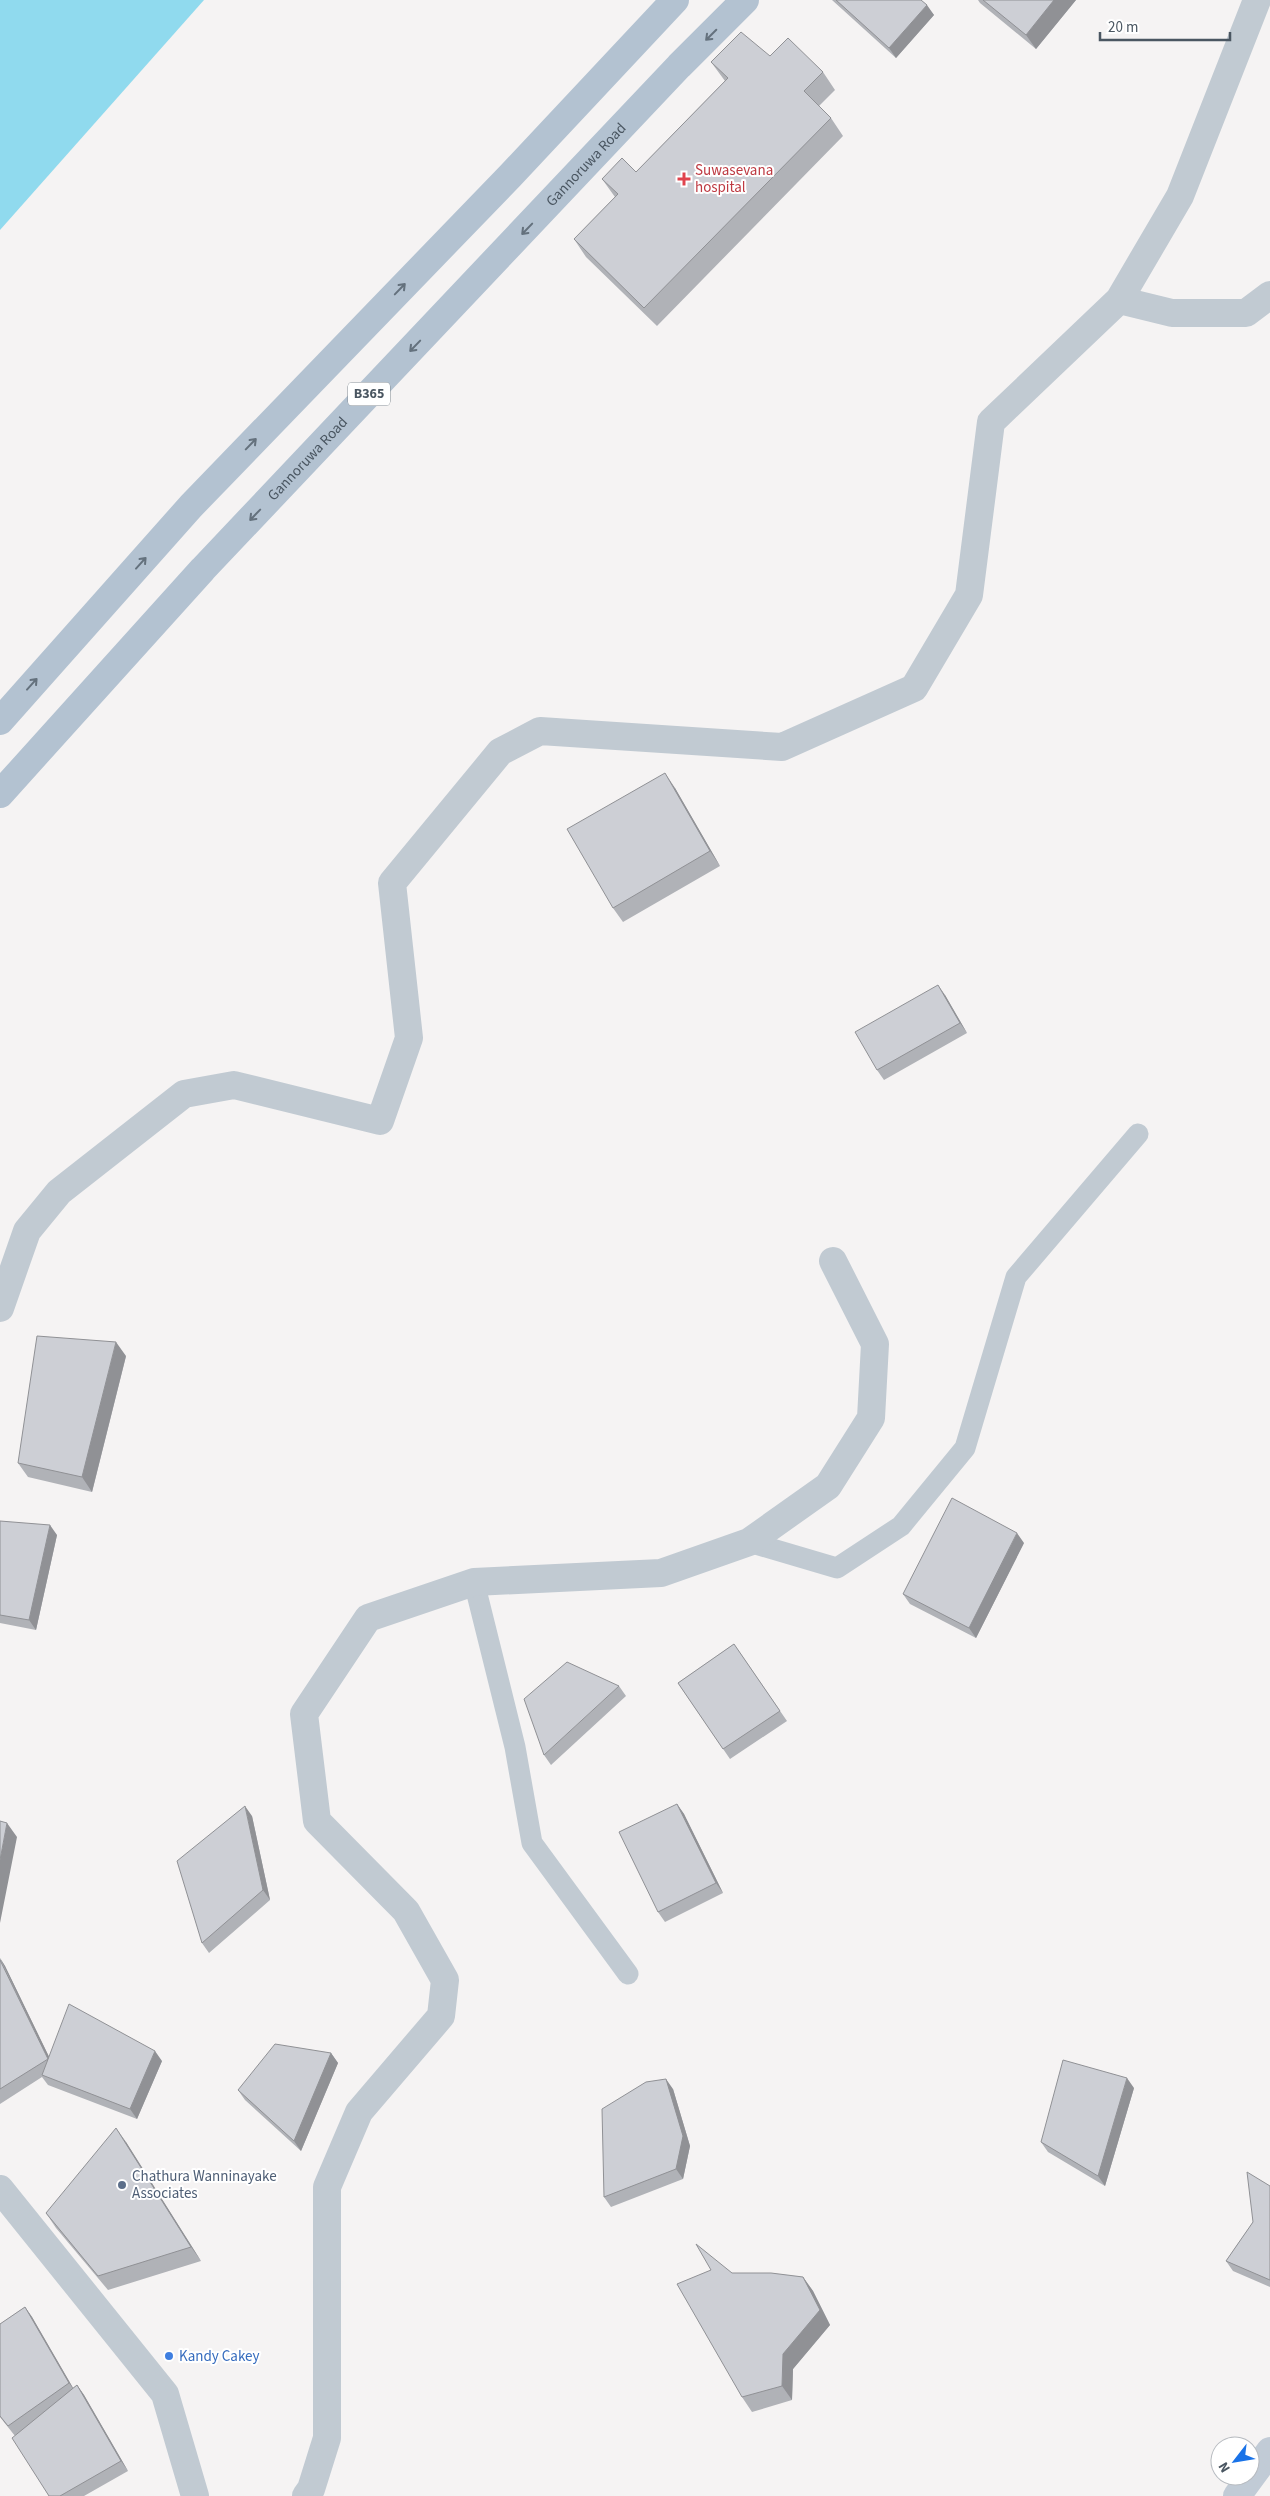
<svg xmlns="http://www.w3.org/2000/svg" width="1270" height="2496" font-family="'Source Sans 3',sans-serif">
<rect width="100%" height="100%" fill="#f5f3f3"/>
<path fill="#90daee" d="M 0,0 L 204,0 L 0,230 Z"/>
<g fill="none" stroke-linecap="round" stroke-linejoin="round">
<path stroke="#c1cad2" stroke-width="21" d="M 749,1542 L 837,1568 L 901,1526 L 965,1448 L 1016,1277 L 1138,1134
M 474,1582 L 515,1747 L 532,1843 L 628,1974"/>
<path stroke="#c1cad2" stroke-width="28" d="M 1119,300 L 1172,313 L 1246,313 L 1270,295
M 0,1308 L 27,1231 L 59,1192 L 184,1094 L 234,1085 L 380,1121 L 409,1038 L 392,883 L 500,752 L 540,731 L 782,747 L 914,688 L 969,595 L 991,422 L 1119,300 L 1180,196 L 1257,0
M 0,2189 L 165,2394 L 195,2496
M 306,2496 L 311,2489 L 327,2438 L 327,2187 L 359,2112 L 441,2016 L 445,1980 L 406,1911 L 317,1821 L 304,1714 L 368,1618 L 474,1582 L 661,1573 L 749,1542 L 828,1486 L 871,1418 L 875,1344 L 833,1261"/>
<path stroke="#c1cbd6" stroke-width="28" d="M 1237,2496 L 1270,2451"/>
<g stroke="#b3c2d1" stroke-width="28">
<path d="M 0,721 L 191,506 L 510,176 L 675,0"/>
<path id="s1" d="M 0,794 L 203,569 L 679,66 L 745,0"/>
</g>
</g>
<path fill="#b0b2b7" d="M 832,0 L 921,0 L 934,15 L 896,58 Z
M 978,0 L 1076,0 L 1036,49 L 980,3 Z
M 770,56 L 823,72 L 835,90 L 819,106 L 831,118 L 843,136 L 657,326 L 586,257 L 574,239 L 615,197 L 602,179 L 636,172 L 725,81 L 711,62 Z
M 675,788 L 720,866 L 623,922 L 613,908 Z
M 945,995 L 967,1033 L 884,1080 L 877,1070 Z
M 126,1356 L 92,1492 L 28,1477 L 18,1463 Z
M 0,1521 L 57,1535 L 36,1630 L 0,1623 Z
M 1024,1543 L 976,1638 L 910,1604 L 903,1594 Z
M 734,1644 L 787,1721 L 730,1759 L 678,1683 Z
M 619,1686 L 626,1696 L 551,1765 L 544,1755 Z
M 677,1804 L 684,1814 L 723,1893 L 665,1922 L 658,1912 Z
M 252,1816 L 270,1900 L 209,1953 L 202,1943 Z
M 0,1958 L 5,1966 L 49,2057 L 162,2061 L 137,2119 L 48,2085 L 42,2077 L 0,2104 Z
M 331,2053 L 338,2063 L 301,2151 L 245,2100 L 238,2090 Z
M 1134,2088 L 1105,2186 L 1048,2152 L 1041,2142 Z
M 673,2089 L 690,2146 L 683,2179 L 611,2207 L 604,2197 Z
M 126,2142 L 201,2261 L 108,2290 L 56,2228 L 46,2213 Z
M 1270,2186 L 1270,2287 L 1233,2271 L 1226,2261 L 1253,2222 Z
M 732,2273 L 803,2277 L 813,2291 L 830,2325 L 793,2369 L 792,2400 L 752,2412 L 742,2397 Z
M 25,2307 L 32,2317 L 73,2388 L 77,2385 L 84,2395 L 128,2471 L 84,2496 L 49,2496 L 15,2436 L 0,2417 L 0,2324 Z"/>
<path fill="#909195" d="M 1054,0 L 1076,0 L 1036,49 L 1026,35 Z
M 927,5 L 934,15 L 896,58 L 889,48 Z
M 665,773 L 675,788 L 720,866 L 710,851 Z
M 938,985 L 945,995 L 967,1033 L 960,1023 Z
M 116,1342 L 126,1356 L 92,1492 L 82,1477 Z
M 50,1525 L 57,1535 L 36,1630 L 29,1620 Z
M 1017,1533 L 1024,1543 L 976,1638 L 969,1628 Z
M 677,1804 L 684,1814 L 723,1893 L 716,1883 Z
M 245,1806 L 252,1816 L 270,1900 L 263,1890 Z
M 7,1823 L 17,1837 L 0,1923 L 0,1860 Z
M 0,1958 L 5,1966 L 55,2069 L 48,2059 Z
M 155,2051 L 162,2061 L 137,2119 L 130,2109 Z
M 331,2053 L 338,2063 L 301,2151 L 294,2141 Z
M 1127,2078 L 1134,2088 L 1105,2186 L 1098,2176 Z
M 666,2079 L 673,2089 L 690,2146 L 683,2179 L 676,2169 Z
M 116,2128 L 126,2142 L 201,2261 L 191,2247 Z
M 803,2277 L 813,2291 L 830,2325 L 793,2369 L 792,2400 L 782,2386 L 783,2354 Z
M 25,2307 L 32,2317 L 76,2393 L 69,2383 Z
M 77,2385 L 84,2395 L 128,2471 L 121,2461 Z"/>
<path fill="#cdcfd5" stroke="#909195" d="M 836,0 L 921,0 L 927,5 L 889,48 Z
M 983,0 L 1054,0 L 1026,35 Z
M 741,32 L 770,56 L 788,38 L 823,72 L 804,91 L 831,118 L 644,308 L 574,239 L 618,194 L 602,179 L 622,158 L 636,172 L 728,78 L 711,62 Z
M 665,773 L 710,851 L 613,908 L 567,829 Z
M 938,985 L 960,1023 L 877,1070 L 855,1032 Z
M 37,1336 L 116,1342 L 82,1477 L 18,1463 Z
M 952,1498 L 1017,1533 L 969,1628 L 903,1594 Z
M 0,1521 L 50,1525 L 29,1620 L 0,1615 Z
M 734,1644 L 780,1711 L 723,1749 L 678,1683 Z
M 567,1662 L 619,1686 L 544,1755 L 524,1699 Z
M 677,1804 L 716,1883 L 658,1912 L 619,1832 Z
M 245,1806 L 263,1890 L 202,1943 L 177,1861 Z
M 0,1821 L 7,1823 L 0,1860 Z
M 0,1960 L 48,2059 L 0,2089 Z
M 69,2004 L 155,2051 L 130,2109 L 42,2075 Z
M 275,2044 L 331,2053 L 294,2141 L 238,2090 Z
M 1063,2060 L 1127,2078 L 1098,2176 L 1041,2142 Z
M 666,2079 L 683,2136 L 676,2169 L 604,2197 L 602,2109 L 646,2082 Z
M 116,2128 L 191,2247 L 98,2276 L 46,2213 Z
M 1247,2172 L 1270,2186 L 1270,2280 L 1226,2261 L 1253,2222 Z
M 696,2244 L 732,2273 L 771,2273 L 803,2277 L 820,2310 L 783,2354 L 782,2386 L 742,2397 L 677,2284 L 711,2270 Z
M 25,2307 L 69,2383 L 8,2426 L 0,2416 L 0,2324 Z
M 77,2385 L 121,2461 L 60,2496 L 49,2496 L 12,2438 Z"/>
<defs><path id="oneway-shaft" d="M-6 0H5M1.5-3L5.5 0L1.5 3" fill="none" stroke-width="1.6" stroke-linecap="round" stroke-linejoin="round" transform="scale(1.25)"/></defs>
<g stroke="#64717d">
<use href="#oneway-shaft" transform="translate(711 35) rotate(135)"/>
<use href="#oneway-shaft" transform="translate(527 229) rotate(134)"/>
<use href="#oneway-shaft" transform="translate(400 289) rotate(-46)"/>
<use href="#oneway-shaft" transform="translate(415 346) rotate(134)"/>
<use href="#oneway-shaft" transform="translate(251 444) rotate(-46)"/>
<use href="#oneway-shaft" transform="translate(255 515) rotate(134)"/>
<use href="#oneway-shaft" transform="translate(141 563) rotate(-48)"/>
<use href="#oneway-shaft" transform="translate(32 684) rotate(-48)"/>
</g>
<path fill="#e0444e" stroke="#fff" stroke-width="2" d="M681.5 171.5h5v5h5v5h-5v5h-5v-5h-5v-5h5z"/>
<circle fill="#5c6f8a" stroke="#fff" stroke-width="2" cx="122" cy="2185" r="5"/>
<circle fill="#3f7fe0" stroke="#fff" stroke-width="2" cx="169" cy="2356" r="5"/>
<g text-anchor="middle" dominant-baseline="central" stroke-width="4" stroke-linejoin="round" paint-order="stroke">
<rect fill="#fff" stroke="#808990" stroke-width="1" x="348" y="382.5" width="42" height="23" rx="4"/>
<g font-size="14" font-weight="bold" fill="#4a5661">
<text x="369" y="394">B365</text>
</g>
<g font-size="15" fill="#4a5661" stroke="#fff">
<text stroke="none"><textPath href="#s1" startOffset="860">Gannoruwa Road</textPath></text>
<text stroke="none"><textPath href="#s1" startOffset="455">Gannoruwa Road</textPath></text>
</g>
<g font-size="15" fill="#be3a42" stroke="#fff" text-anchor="start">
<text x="695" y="170">Suwasevana<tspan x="695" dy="17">hospital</tspan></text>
</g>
<g font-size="15" fill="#4e5e75" stroke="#fff" text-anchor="start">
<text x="132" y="2176">Chathura Wanninayake<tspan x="132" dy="17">Associates</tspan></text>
</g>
<g font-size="15" fill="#366cbe" stroke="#fff" text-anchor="start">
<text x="179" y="2356">Kandy Cakey</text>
</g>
</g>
<g transform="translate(1235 2461) rotate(239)"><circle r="24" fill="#ffffff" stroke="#b7bbc0"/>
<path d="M0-4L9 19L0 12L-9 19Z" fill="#1a73e8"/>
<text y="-8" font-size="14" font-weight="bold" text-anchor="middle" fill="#4a5661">N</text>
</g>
<path d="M1100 32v8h130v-8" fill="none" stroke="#4a5661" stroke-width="2.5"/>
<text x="1108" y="32" font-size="15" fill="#4a5661" stroke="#ffffff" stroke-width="4" paint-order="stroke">20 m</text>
</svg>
